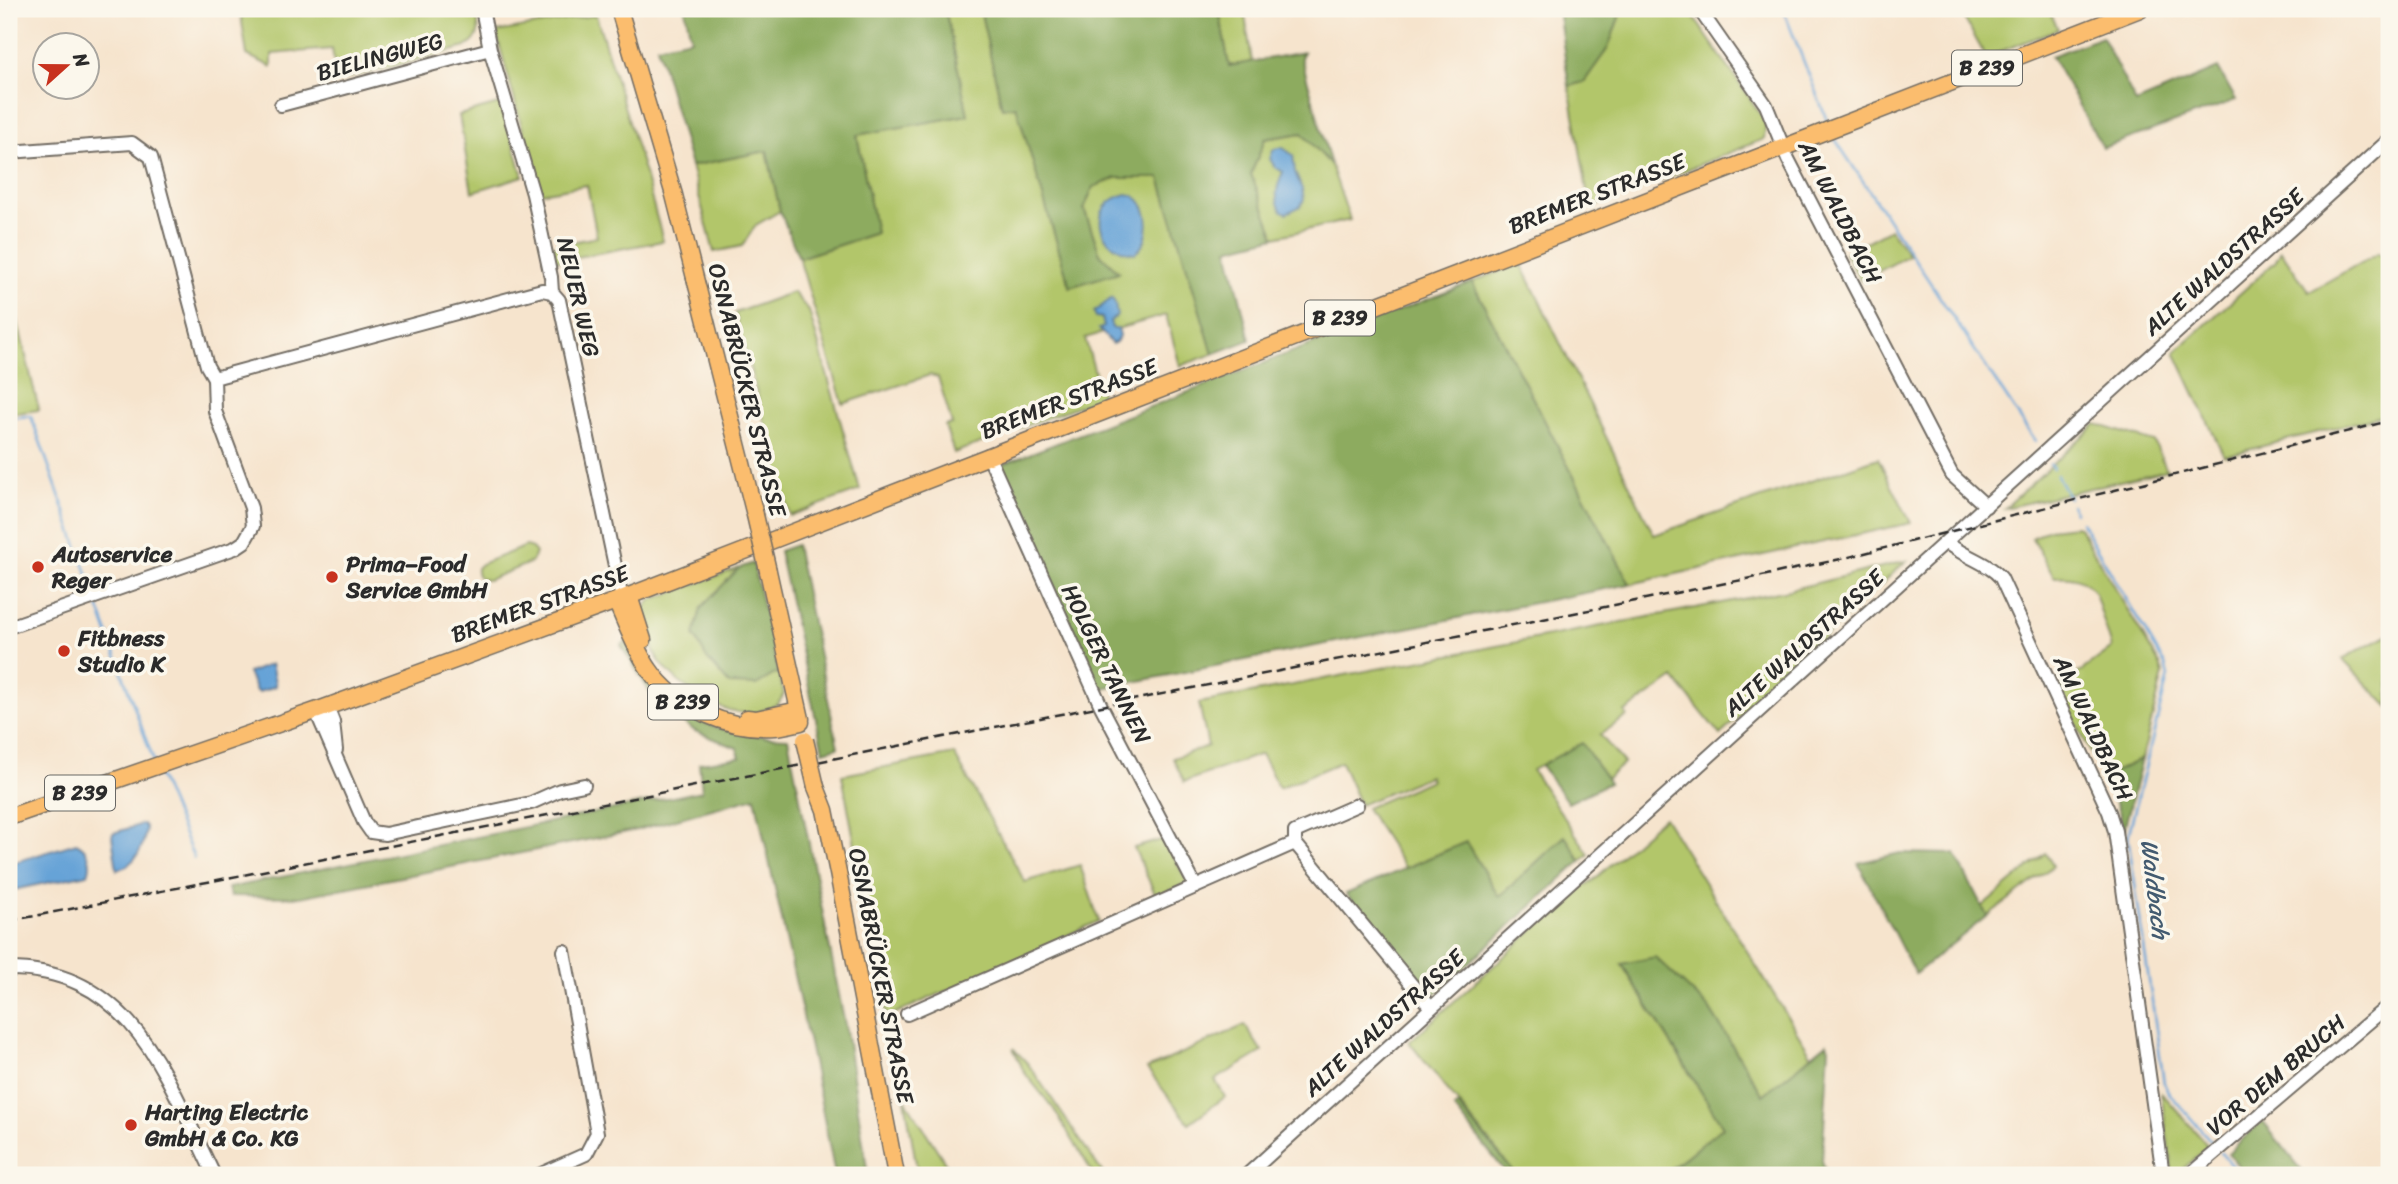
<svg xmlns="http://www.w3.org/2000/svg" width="2398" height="1184" font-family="Sriracha,sans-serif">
<rect width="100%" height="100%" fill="#fbf7ec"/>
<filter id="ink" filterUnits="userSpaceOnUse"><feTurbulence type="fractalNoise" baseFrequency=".0143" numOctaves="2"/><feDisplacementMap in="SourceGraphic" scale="14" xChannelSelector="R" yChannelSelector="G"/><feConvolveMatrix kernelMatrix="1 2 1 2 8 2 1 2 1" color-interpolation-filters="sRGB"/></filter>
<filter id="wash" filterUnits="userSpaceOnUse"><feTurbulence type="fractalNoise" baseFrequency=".00686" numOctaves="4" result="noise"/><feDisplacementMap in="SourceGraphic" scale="28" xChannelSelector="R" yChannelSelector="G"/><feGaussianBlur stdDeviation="1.57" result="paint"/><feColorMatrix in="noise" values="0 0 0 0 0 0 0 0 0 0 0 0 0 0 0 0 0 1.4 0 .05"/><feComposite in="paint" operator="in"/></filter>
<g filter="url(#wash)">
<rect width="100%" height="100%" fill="#f6e4cd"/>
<path fill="#b2c66a" stroke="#6e784a" stroke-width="2" d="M 240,9 L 475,9 C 479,26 483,37 466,47 L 337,81 L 332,49 L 272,54 L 272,67 L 247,55 Z
M 945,9 L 980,9 L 1002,108 L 1016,105 L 1070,287 L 1118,272 L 1100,254 L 1084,208 L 1093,187 L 1116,178 L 1160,178 L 1213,354 L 1180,366 L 1166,315 L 1085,338 L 1102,397 L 954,453 L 945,426 L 952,424 L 938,377 L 930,375 L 843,404 L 799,258 L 876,233 L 857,135 L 968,115 Z
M 1219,9 L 1244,9 L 1252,62 L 1229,66 Z
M 1622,9 L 1688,9 L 1766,122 L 1764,139 L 1590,208 L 1569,86 L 1584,82 L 1608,48 Z
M 1959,9 L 2049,9 L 2058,29 L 1986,57 Z
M 596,15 L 645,174 L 663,241 L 555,261 L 552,246 L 597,237 L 587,185 L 540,193 L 496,32 Z
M 502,103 L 523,176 L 472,192 L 459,115 Z
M 1302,133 L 1331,165 L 1350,220 L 1275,237 L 1251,174 L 1265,139 Z
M 767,151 L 780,211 L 756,225 L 742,246 L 714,252 L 691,166 Z
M 1890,229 L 1909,255 L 1861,281 L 1845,253 Z
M 2281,251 L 2309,292 L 2378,253 L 2389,260 L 2389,414 L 2224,456 L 2175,352 L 2275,262 Z
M 1521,263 L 1654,535 L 1878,458 L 1911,523 L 1630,584 L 1472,282 Z
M 9,286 L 39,410 L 9,414 Z
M 793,292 L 809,311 L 860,490 L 790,516 L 735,313 Z
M 2096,424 L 2154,442 L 2167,470 L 2005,508 Z
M 2075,526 L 2079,527 L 2160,665 L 2163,674 L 2142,759 L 2103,777 L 2058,688 L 2112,648 L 2095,593 C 2085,578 2071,575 2054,577 L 2032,538 L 2049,529 Z
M 526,546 L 532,548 L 536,553 L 532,562 L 488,580 C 480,580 476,576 477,568 L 481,564 Z
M 1906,561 L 1720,735 L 1674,678 L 1625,712 L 1627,716 L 1600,735 L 1624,763 L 1606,779 L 1582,744 L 1532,770 L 1589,854 L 1581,861 L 1565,836 L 1499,897 L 1466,842 L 1405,868 L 1366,808 L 1431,780 L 1429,776 L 1360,805 L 1341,762 L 1279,788 L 1261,754 L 1184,782 L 1173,758 L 1208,746 L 1199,703 L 1789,590 Z
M 739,568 L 701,608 L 756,685 L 778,672 L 784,694 L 778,704 C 772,706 765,710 758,712 C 726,719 679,687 660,662 C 650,648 646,627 643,610 L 651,600 Z
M 2389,634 L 2389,707 L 2342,659 Z
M 954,754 L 1025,882 L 1080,865 L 1099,921 L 1061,938 L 1062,940 L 887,1017 L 842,775 Z
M 1664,817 L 1812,1056 L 1763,1095 L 1709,1008 L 1622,965 L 1723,1127 L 1663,1175 L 1516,1175 L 1409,1042 L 1582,886 L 1588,885 Z
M 1164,839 L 1188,883 L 1156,896 L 1134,848 Z
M 2046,853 L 2053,866 L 1987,916 L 1982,907 Z
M 1245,1025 L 1262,1052 L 1215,1080 L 1225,1097 L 1189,1123 L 1147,1069 Z
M 1013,1048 L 1028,1064 L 1104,1175 L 1094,1175 L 1053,1108 L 1024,1072 Z
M 2161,1092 L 2209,1147 L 2178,1173 L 2172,1171 Z
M 905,1099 L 953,1175 L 918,1175 Z"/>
<path fill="#8dab5e" stroke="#5c6b44" stroke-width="2" d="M 685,9 L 945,9 L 968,115 L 857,135 L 876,233 L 799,258 L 780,211 L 767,151 L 691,166 L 657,46 L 691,39 Z
M 980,9 L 1219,9 L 1229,66 L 1304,52 L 1301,57 L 1331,165 L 1302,133 L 1265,139 L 1251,174 L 1275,237 L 1228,249 L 1250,340 L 1213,354 L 1160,178 L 1116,178 L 1093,187 L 1084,209 L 1100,254 L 1119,272 L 1070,287 L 1016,106 L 1002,108 Z
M 1558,9 L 1622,9 L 1608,48 L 1584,82 L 1569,86 Z
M 2102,37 L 2136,103 L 2218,68 L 2236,100 L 2103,148 L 2051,56 Z
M 1472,282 L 1630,584 L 1098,689 L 998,466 Z
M 796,545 L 838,747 L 823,751 L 779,551 Z
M 753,563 L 778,672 L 756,685 L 729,684 L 707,659 L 694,635 L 701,608 L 739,568 Z
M 626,642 C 635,657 643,675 654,688 C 689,727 739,736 788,738 L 846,1030 L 868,1175 L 835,1175 L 813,1062 L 755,797 L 637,830 L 300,897 L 230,896 L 228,888 L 702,791 L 699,763 L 740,757 L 737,748 L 695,731 L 655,701 L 621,645 Z
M 1582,743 L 1609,783 L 1568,803 L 1541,765 Z
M 2142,759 L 2123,834 L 2120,814 L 2103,777 Z
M 1565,836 L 1581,861 L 1434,995 L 1426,994 L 1346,894 L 1466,842 L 1499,897 Z
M 1900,853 L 1955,854 L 1987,916 L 1915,974 L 1858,863 Z
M 1655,957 L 1709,1008 L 1763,1095 L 1827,1043 L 1829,1048 L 1822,1160 L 1826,1175 L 1663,1175 L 1723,1127 L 1622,964 Z
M 1458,1105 L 1516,1175 L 1508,1175 L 1454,1108 Z
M 2262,1121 L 2306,1175 L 2246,1175 L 2228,1153 Z"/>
<path fill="#66a3d7" stroke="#486781" stroke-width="2" d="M 1278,148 L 1283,148 L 1293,155 L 1295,172 L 1302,189 L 1304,199 L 1301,206 L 1287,213 L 1282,211 C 1273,198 1277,186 1283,172 L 1275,167 L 1270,159 L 1273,150 Z
M 1127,194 C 1152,197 1154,241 1135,253 C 1097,251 1085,204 1127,194 Z
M 1112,298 L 1115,303 L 1117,316 L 1110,321 L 1112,328 L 1118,328 L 1120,335 L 1116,342 L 1112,344 L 1099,329 L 1104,327 L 1102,318 L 1096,317 L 1094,312 Z
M 271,664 L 276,686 L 259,692 L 256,691 L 248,673 Z
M 143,824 L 146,828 C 144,847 137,864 117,870 L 112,836 L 113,833 Z
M 76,843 C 88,848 93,862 88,874 L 9,891 L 9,864 Z"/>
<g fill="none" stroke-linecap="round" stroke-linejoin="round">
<path stroke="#66a3d7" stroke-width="2.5" d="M 1783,9 L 1828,123
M 1833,136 L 2035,441
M 9,418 L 31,416 L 94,593
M 2050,464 L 2053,469
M 2057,475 L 2069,498
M 2071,505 L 2075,512
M 2081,522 L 2165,665 L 2168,676 L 2128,837 L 2164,1083 L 2168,1092 L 2217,1148
M 96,600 L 154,762
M 157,771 L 194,858
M 2221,1153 L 2239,1175"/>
</g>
</g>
<g filter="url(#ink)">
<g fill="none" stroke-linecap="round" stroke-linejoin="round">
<g stroke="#726c64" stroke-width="16">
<path id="minor" d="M 482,9 L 490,49 L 533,194 L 551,277 L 552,292 L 559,300 L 622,599
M 1699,9 L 1766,105 L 1788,159 L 1952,475 L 1986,506
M 281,105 L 490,49
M 9,152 L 132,143 L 151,157 L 207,366 L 214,378
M 214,378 L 542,290 L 552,292
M 988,455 L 1101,706 L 1196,887
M 1946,542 C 1962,556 1988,562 2001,578 L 2109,812 L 2115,831 L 2163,1175
M 9,627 L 235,548 L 244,542 L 253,526 L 251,508 L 215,411 L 214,378
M 327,707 L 333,722 L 336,750
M 316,711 L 364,822 L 371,832 L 385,834 L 531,803 L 560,790 L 584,785
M 1295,843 L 1431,1008
M 9,969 C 134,969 168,1082 214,1175
M 907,1014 L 1295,843 L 1295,832 L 1357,805
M 539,1175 L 586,1154 L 597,1133 L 564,951
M 1247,1175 L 2389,140
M 2189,1175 L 2389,1005"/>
</g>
<g stroke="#726c64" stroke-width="19">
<path id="major" d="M 619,9 L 674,195 L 755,515
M 768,571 L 801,719
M 629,596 L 643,640
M 616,601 C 626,623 635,649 649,669 C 675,708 729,730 775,727 C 784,726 793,724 801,722
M 747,718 L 756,719 L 799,710
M 816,787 L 825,810 L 838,873 L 896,1175
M 9,817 L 321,709 L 616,601 L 2140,9"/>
</g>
<use href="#minor" stroke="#fff" stroke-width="12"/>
<use href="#major" stroke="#fbbd6e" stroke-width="16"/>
<path stroke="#2b2b2b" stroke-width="2.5" stroke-dasharray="10 5" stroke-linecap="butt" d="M 9,921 L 1762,576 L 1841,559 L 2389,421"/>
<g stroke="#726c64" stroke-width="19" stroke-linecap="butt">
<path id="major-bridge" d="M 755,515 L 768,571
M 805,740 L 816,787"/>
</g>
<use href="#major-bridge" stroke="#fbbd6e" stroke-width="16"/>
</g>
</g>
<g fill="#c8321e" stroke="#fbf7ec" stroke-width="2.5">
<circle cx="38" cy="567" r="7"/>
<circle cx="332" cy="577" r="7"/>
<circle cx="64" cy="651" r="7"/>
<circle cx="131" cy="1125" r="7"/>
</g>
<g text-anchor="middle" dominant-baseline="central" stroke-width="7" stroke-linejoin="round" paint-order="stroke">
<g fill="#fbf7ec" stroke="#696865" stroke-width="2">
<rect x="1952" y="50.5" width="70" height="35" rx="5"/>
<rect x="1305" y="300.5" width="70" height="35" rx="5"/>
<rect x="648" y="684.5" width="70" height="35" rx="5"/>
<rect x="45" y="775.5" width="70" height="35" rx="5"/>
</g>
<g font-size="21" font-weight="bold" fill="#2b2b2b">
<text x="1987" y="68">B 239</text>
<text x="1340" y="318">B 239</text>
<text x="683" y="702">B 239</text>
<text x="80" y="793">B 239</text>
</g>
<g font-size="23" fill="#2b2b2b" stroke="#fbf7ec">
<text transform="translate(380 57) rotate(-15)">BIELINGWEG</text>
<text transform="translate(1597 194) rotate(-21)">BREMER STRASSE</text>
<text transform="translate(1840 212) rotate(63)">AM WALDBACH</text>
<text transform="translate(2224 262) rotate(-42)">ALTE WALDSTRASSE</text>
<text transform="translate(578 297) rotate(77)">NEUER WEG</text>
<text transform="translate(747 390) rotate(76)">OSNABRÜCKER STRASSE</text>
<text transform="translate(1069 399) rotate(-21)">BREMER STRASSE</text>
<text transform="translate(540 604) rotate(-20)">BREMER STRASSE</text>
<text transform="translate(1804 643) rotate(-42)">ALTE WALDSTRASSE</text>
<text transform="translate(1106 664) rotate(64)">HOLGER TANNEN</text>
<text transform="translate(2093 728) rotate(65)">AM WALDBACH</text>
<text transform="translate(881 976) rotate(79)">OSNABRÜCKER STRASSE</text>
<text transform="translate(1384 1023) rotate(-42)">ALTE WALDSTRASSE</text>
<text transform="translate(2276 1075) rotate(-40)">VOR DEM BRUCH</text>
</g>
<g font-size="23" font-weight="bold" fill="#2b2b2b" stroke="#fbf7ec" text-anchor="start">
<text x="52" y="554">Autoservice<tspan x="52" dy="26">Reger</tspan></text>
<text x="346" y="564">Prima–Food<tspan x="346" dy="26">Service GmbH</tspan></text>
<text x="78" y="638">Fitbness<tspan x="78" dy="26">Studio K</tspan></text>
<text x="145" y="1112">Harting Electric<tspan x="145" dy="26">GmbH &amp; Co. KG</tspan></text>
</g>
<g font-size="24" font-style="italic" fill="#435b70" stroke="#fbf7ec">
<text transform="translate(2155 889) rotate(83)">Waldbach</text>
</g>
</g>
<rect width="2398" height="1184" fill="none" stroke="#fbf7ec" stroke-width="35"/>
<g transform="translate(66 66) rotate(69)"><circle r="33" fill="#fbf7ec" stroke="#a8a59f" stroke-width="2"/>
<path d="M0-5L12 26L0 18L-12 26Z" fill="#c8321e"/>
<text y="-10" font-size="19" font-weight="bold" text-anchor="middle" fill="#2b2b2b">N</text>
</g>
</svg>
